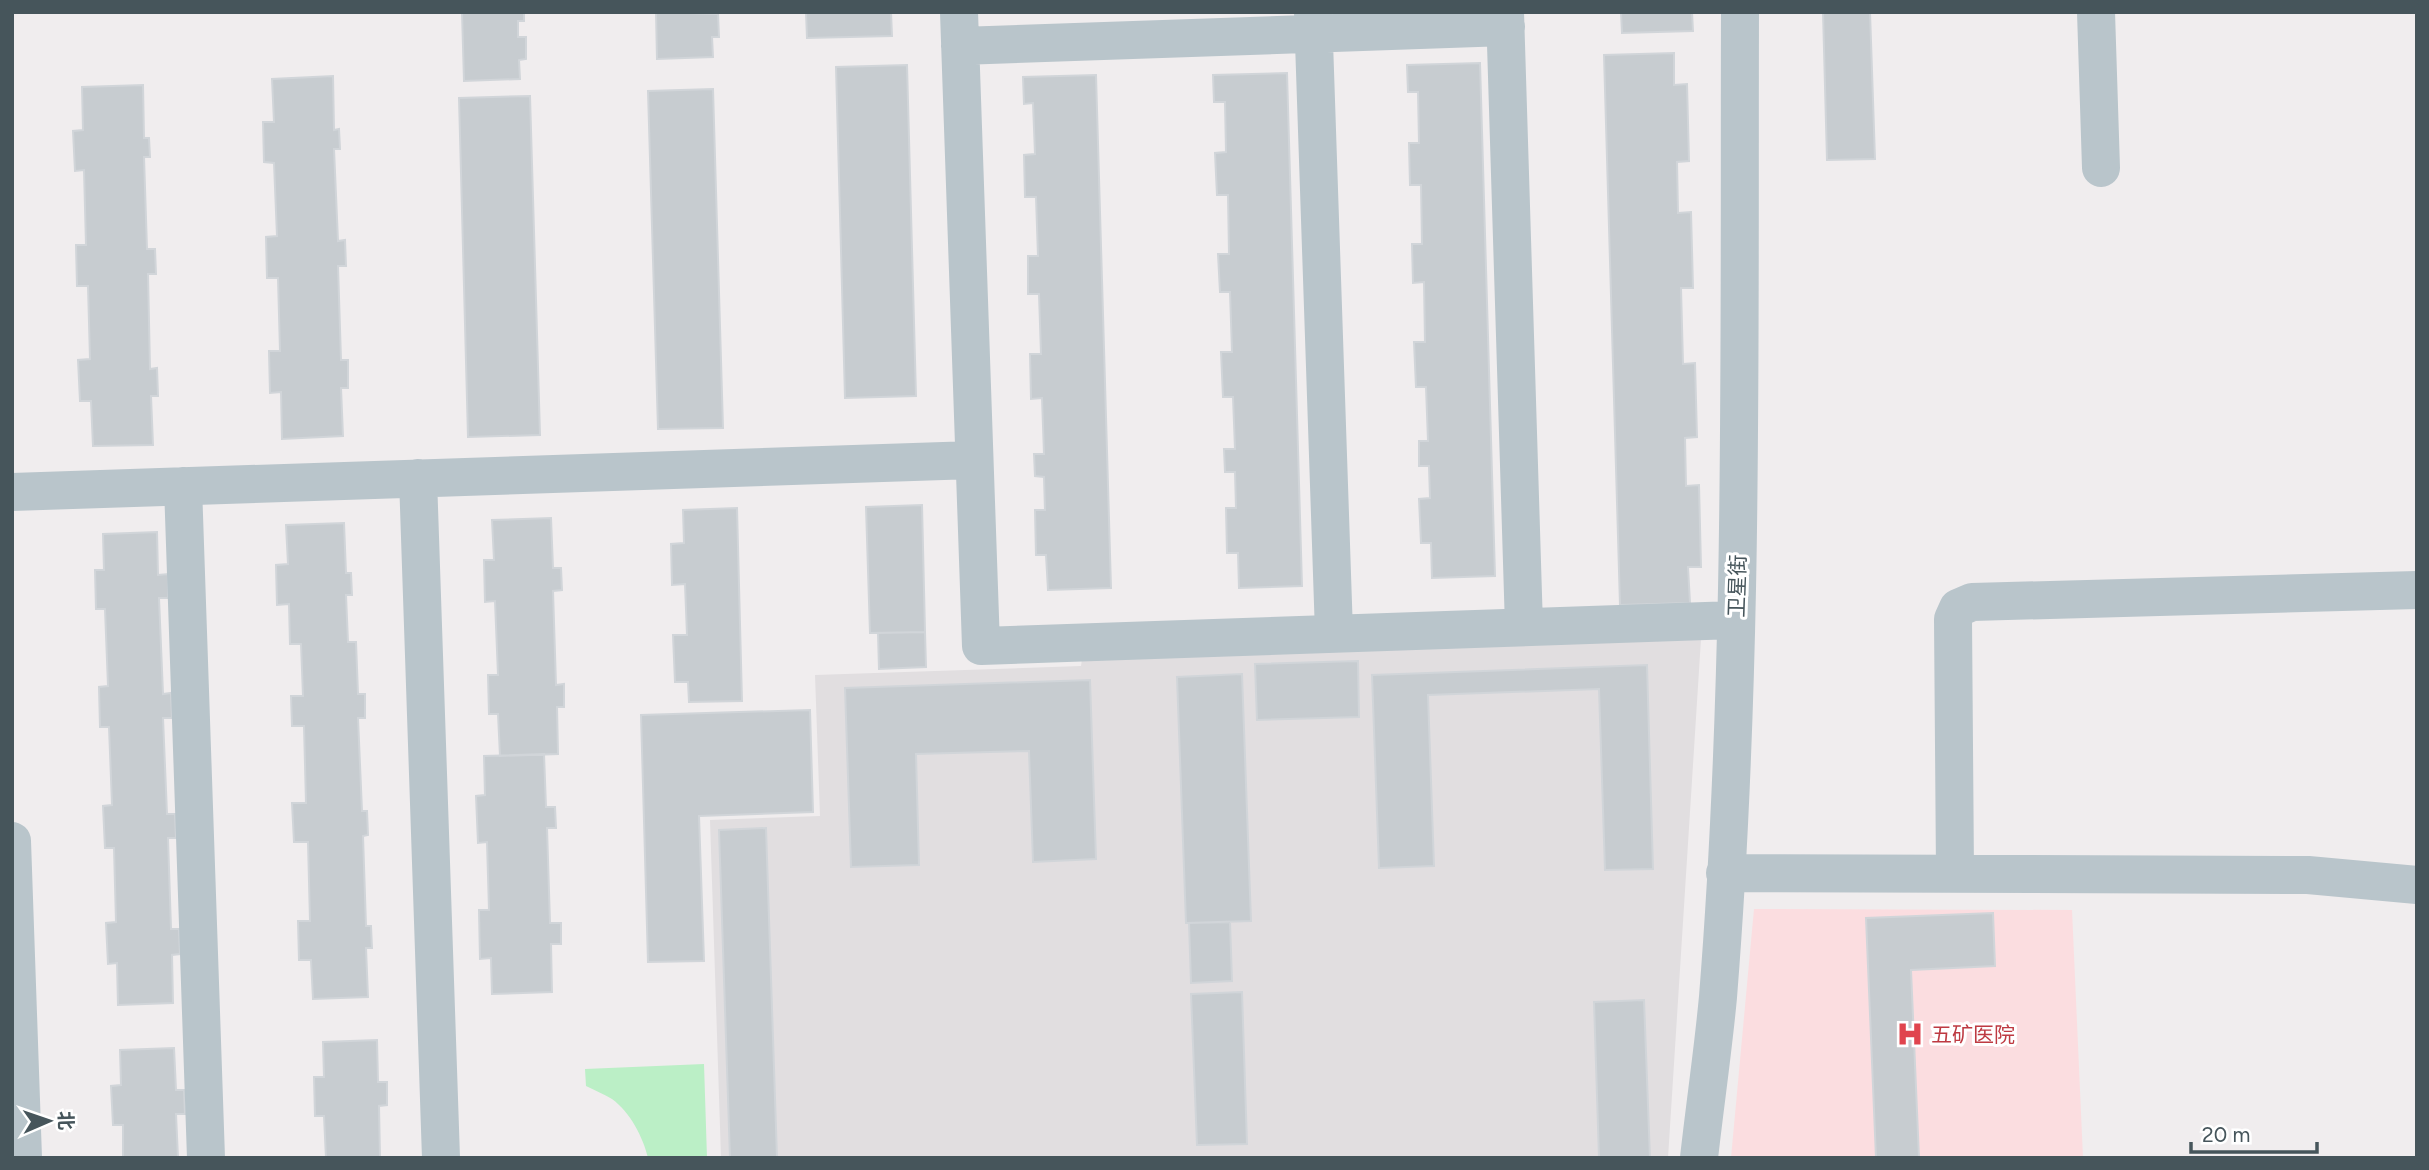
<svg xmlns="http://www.w3.org/2000/svg" width="2429" height="1170" font-family="Figtree,'Noto Sans SC',sans-serif">
<rect width="100%" height="100%" fill="#f0edee"/>
<path fill="#e1dee0" d="M 1701,639 L 1668,1158 L 721,1158 L 710,820 L 820,816 L 815,675 L 1081,666 L 1082,659 Z"/>
<path fill="#fbdde0" d="M 1754,909 L 2072,910 L 2083,1158 L 1731,1158 Z"/>
<path fill="#bbefc6" d="M 704,1064 L 707,1158 L 648,1158 C 643,1137 630,1112 612,1099 C 604,1094 594,1090 586,1086 L 585,1069 Z"/>
<path fill="#c7ccd0" stroke="#d1d5d9" stroke-width="2" d="M 462,12 L 524,12 L 524,21 L 518,21 L 518,37 L 526,37 L 526,59 L 519,60 L 520,79 L 464,81 Z
M 656,12 L 718,14 L 719,37 L 712,37 L 713,57 L 657,59 Z
M 806,12 L 891,12 L 892,36 L 807,38 Z
M 1621,12 L 1692,12 L 1693,31 L 1622,33 Z
M 1823,12 L 1870,12 L 1875,159 L 1827,160 Z
M 1674,53 L 1674,85 L 1687,84 L 1689,161 L 1677,162 L 1678,213 L 1691,212 L 1693,288 L 1681,288 L 1683,364 L 1695,363 L 1697,437 L 1685,438 L 1686,486 L 1699,485 L 1701,567 L 1688,567 L 1690,603 L 1620,605 L 1604,55 Z
M 1480,63 L 1495,576 L 1432,578 L 1431,543 L 1421,543 L 1419,499 L 1430,498 L 1429,466 L 1419,466 L 1419,441 L 1428,441 L 1426,387 L 1416,387 L 1414,342 L 1425,342 L 1424,282 L 1413,283 L 1412,244 L 1422,244 L 1421,185 L 1410,185 L 1409,143 L 1419,143 L 1418,92 L 1408,92 L 1407,65 Z
M 907,65 L 916,396 L 845,398 L 836,67 Z
M 1287,73 L 1302,586 L 1239,588 L 1238,553 L 1227,553 L 1226,508 L 1236,508 L 1235,472 L 1225,472 L 1224,449 L 1235,449 L 1233,397 L 1223,397 L 1221,352 L 1232,352 L 1230,292 L 1220,292 L 1218,254 L 1229,254 L 1228,195 L 1217,195 L 1215,153 L 1226,152 L 1225,102 L 1214,102 L 1213,75 Z
M 1096,75 L 1111,588 L 1048,590 L 1046,555 L 1036,555 L 1035,510 L 1045,510 L 1044,477 L 1035,476 L 1034,454 L 1044,454 L 1042,398 L 1031,399 L 1030,354 L 1041,354 L 1039,294 L 1028,294 L 1028,256 L 1038,256 L 1036,197 L 1025,197 L 1024,155 L 1035,154 L 1033,103 L 1024,104 L 1023,77 Z
M 333,76 L 334,130 L 339,129 L 340,149 L 334,149 L 338,241 L 345,240 L 346,266 L 338,266 L 341,360 L 348,360 L 348,388 L 341,388 L 343,436 L 282,439 L 281,392 L 270,393 L 269,351 L 280,351 L 278,278 L 267,278 L 266,237 L 277,236 L 274,163 L 264,162 L 263,122 L 274,122 L 272,79 Z
M 143,85 L 144,138 L 149,138 L 150,157 L 144,157 L 147,249 L 155,249 L 156,274 L 148,274 L 150,369 L 157,368 L 158,396 L 151,396 L 153,445 L 93,446 L 91,401 L 80,401 L 78,360 L 90,359 L 88,286 L 77,286 L 76,245 L 86,245 L 84,170 L 75,171 L 73,131 L 83,130 L 82,87 Z
M 713,89 L 723,428 L 658,429 L 648,91 Z
M 530,96 L 540,435 L 468,437 L 459,98 Z
M 922,505 L 925,632 L 870,633 L 866,507 Z
M 737,508 L 742,701 L 689,702 L 688,682 L 675,682 L 673,635 L 687,635 L 685,584 L 672,585 L 671,544 L 684,543 L 683,510 Z
M 551,518 L 553,568 L 561,568 L 562,590 L 553,591 L 556,685 L 564,684 L 564,707 L 557,707 L 558,754 L 500,756 L 498,714 L 489,714 L 488,675 L 498,675 L 495,601 L 485,602 L 484,560 L 494,560 L 492,520 Z
M 344,523 L 346,573 L 351,573 L 352,595 L 346,595 L 348,642 L 356,642 L 358,694 L 365,694 L 365,718 L 358,718 L 362,811 L 367,811 L 368,835 L 363,836 L 366,926 L 371,926 L 372,948 L 366,948 L 368,997 L 313,999 L 311,960 L 299,960 L 298,921 L 310,921 L 308,842 L 294,842 L 292,803 L 306,803 L 304,726 L 292,726 L 291,696 L 303,696 L 301,644 L 290,644 L 289,604 L 277,605 L 276,565 L 288,564 L 286,525 Z
M 157,532 L 158,575 L 168,574 L 168,598 L 159,598 L 163,694 L 171,693 L 172,718 L 163,718 L 167,814 L 175,814 L 176,838 L 168,838 L 171,929 L 179,929 L 180,954 L 172,955 L 173,1003 L 118,1005 L 117,963 L 108,964 L 106,923 L 116,922 L 114,848 L 105,848 L 103,806 L 112,805 L 109,727 L 100,727 L 99,687 L 108,686 L 105,609 L 96,609 L 95,570 L 104,570 L 103,534 Z
M 925,632 L 926,667 L 879,669 L 878,633 Z
M 1358,661 L 1359,717 L 1257,720 L 1255,664 Z
M 1647,665 L 1653,869 L 1605,870 L 1599,689 L 1428,695 L 1434,866 L 1379,868 L 1372,675 Z
M 1242,674 L 1251,921 L 1186,923 L 1177,677 Z
M 1090,680 L 1096,859 L 1033,862 L 1029,751 L 916,754 L 919,865 L 851,867 L 845,688 Z
M 810,710 L 813,812 L 699,816 L 704,961 L 648,962 L 641,715 Z
M 544,754 L 546,807 L 555,807 L 556,828 L 547,828 L 550,923 L 561,923 L 561,944 L 551,944 L 552,992 L 492,994 L 491,958 L 480,959 L 479,910 L 489,910 L 487,842 L 478,843 L 476,796 L 485,795 L 484,756 Z
M 766,828 L 777,1158 L 730,1158 L 719,830 Z
M 1993,913 L 1995,966 L 1911,970 L 1919,1158 L 1876,1158 L 1866,918 Z
M 1230,922 L 1232,981 L 1191,983 L 1189,923 Z
M 1242,992 L 1247,1144 L 1197,1145 L 1191,994 Z
M 1644,1000 L 1650,1158 L 1599,1158 L 1594,1002 Z
M 377,1040 L 378,1082 L 387,1082 L 387,1105 L 379,1106 L 380,1158 L 326,1158 L 324,1116 L 315,1116 L 314,1077 L 324,1077 L 323,1042 Z
M 174,1048 L 176,1090 L 184,1090 L 185,1114 L 176,1114 L 178,1158 L 123,1158 L 123,1125 L 113,1125 L 111,1086 L 121,1085 L 120,1050 Z"/>
<g fill="none" stroke-linecap="round" stroke-linejoin="round">
<path stroke="#b9c5cb" stroke-width="38" d="M 959,12 L 981,646 L 1735,620
M 1313,12 L 1334,633
M 1505,12 L 1524,627
M 2096,12 L 2101,168
M 960,46 L 1506,27
M 418,478 L 441,1158
M 183,486 L 206,1158
M 12,492 L 974,460
M 12,841 L 23,1158
M 1725,873 L 2308,875 L 2417,885
M 1955,873 L 1953,619 L 1958,608 L 1972,602 L 2417,590
M 1699,1158 C 1705,1104 1713,1051 1718,997 C 1744,670 1739,341 1740,12"/>
</g>
<defs>
<g id="hospital-bare" transform="scale(2.1)"><path d="M-5-5h3v3.5h4V-5h3V5h-3V1.5h-4V5h-3Z" fill="#e0444e" stroke="#fff" stroke-width="2.5" paint-order="stroke"/></g>
</defs>
<g fill-rule="evenodd">
<use href="#hospital-bare" x="1910" y="1034"/>
</g>
<g text-anchor="middle" dominant-baseline="central" stroke-width="6" stroke-linejoin="round" paint-order="stroke">
<g font-size="21" fill="#46555b" stroke="#fff">
<text transform="translate(1737 586) rotate(-88)">卫星街</text>
</g>
<g font-size="21" fill="#be3a42" stroke="#fff" text-anchor="start">
<text x="1931" y="1034">五矿医院</text>
</g>
</g>
<rect width="2429" height="1170" fill="none" stroke="#46555b" stroke-width="28"/>
<g transform="translate(49 1121) rotate(88)" stroke="#ffffff" stroke-width="5" paint-order="stroke">
<path d="M0-5L12 26L0 18L-12 26Z" fill="#46555b"/>
<text y="-10" font-size="19" font-weight="bold" text-anchor="middle" fill="#46555b">北</text>
</g>
<path d="M2191 1142v10h126v-10" fill="none" stroke="#46555b" stroke-width="3.5"/>
<text x="2202" y="1142" font-size="21" fill="#46555b" stroke="#ffffff" stroke-width="5" paint-order="stroke">20 m</text>
</svg>
